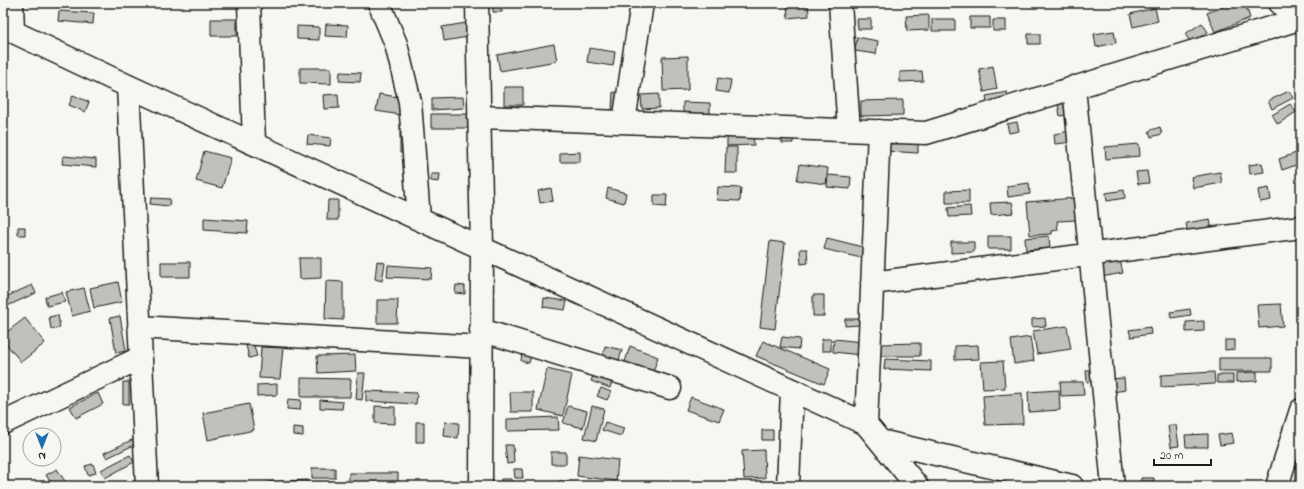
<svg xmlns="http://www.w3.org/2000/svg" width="1304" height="489" font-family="'Indie Flower',sans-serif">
<rect width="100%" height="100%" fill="#f6f6f2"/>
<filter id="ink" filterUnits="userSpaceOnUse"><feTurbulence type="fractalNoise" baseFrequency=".025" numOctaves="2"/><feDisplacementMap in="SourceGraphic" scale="8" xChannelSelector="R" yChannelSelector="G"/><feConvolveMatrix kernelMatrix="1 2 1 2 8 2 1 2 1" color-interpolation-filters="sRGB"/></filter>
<g filter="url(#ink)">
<path fill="#c0c0bd" stroke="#1c1c1c" d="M 493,3 L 502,3 L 502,12 L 493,12 Z
M 808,3 L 809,16 L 788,18 L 787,5 Z
M 1231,3 L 1245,3 L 1250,18 L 1215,32 L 1207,13 Z
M 1155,8 L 1158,21 L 1133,27 L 1130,14 Z
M 59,11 L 94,13 L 93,24 L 58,21 Z
M 929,15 L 929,30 L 907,31 L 906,16 Z
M 970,17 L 990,17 L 990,28 L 970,28 Z
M 211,19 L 237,19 L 237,36 L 211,36 Z
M 857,19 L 871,19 L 871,29 L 858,29 Z
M 932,19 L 955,19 L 955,31 L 932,31 Z
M 993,20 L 1006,20 L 1006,31 L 993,31 Z
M 466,23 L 468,37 L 444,41 L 442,27 Z
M 1202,23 L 1208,32 L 1191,43 L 1185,34 Z
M 326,24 L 348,25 L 347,37 L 325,36 Z
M 297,26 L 319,27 L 319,40 L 297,39 Z
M 1114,31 L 1116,43 L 1096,47 L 1094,34 Z
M 1028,34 L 1040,34 L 1040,44 L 1028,44 Z
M 857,37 L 878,41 L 876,54 L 855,51 Z
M 554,44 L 557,61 L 500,71 L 497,55 Z
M 589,48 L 615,52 L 613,66 L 587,62 Z
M 688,56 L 688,90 L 663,91 L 662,57 Z
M 993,66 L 997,89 L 984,92 L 979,69 Z
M 300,68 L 331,68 L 331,84 L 300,83 Z
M 922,71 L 923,81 L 900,82 L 900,72 Z
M 340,72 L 361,73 L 360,82 L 339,81 Z
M 718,78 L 731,80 L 729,93 L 716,91 Z
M 504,87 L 523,87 L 523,105 L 504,105 Z
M 1289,91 L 1293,98 L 1272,109 L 1268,101 Z
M 613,92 L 624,93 L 623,110 L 612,110 Z
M 1007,92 L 1009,102 L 988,106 L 986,96 Z
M 338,94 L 339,108 L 324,109 L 323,95 Z
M 379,94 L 404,98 L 401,115 L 376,111 Z
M 659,94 L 659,108 L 642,109 L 641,95 Z
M 73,95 L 89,102 L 85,112 L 69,105 Z
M 463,97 L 464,108 L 432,110 L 432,98 Z
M 903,100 L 903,115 L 861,116 L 861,101 Z
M 683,102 L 710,103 L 710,117 L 683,115 Z
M 1068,103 L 1071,114 L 1060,116 L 1058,104 Z
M 1290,104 L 1296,112 L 1278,124 L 1272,115 Z
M 431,114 L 473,114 L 473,128 L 431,128 Z
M 1017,122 L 1019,131 L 1009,133 L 1007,124 Z
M 1160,127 L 1162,134 L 1151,137 L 1149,131 Z
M 1071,131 L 1073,142 L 1055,144 L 1054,134 Z
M 400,132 L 408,132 L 409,153 L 400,153 Z
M 753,133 L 754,145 L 727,146 L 727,135 Z
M 308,135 L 331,138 L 330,146 L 307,144 Z
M 782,135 L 793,135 L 793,143 L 782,143 Z
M 886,140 L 918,142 L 918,153 L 885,151 Z
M 1139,144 L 1140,156 L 1106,159 L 1105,147 Z
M 726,147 L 737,147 L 737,173 L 725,173 Z
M 204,151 L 231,158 L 222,188 L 196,181 Z
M 580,152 L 580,162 L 560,162 L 560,153 Z
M 1296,153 L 1299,164 L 1282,170 L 1279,159 Z
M 63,156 L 96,159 L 96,167 L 62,164 Z
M 1262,163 L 1264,172 L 1250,174 L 1249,165 Z
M 800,164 L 828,168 L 826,184 L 797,180 Z
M 1147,171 L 1149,183 L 1138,184 L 1136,172 Z
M 1220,172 L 1222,183 L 1193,188 L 1191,177 Z
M 431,174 L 440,174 L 439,182 L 431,181 Z
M 828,175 L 851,177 L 850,189 L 827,187 Z
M 1029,183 L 1030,194 L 1008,197 L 1007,186 Z
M 718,187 L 741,188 L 740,201 L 717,200 Z
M 551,188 L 553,201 L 540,203 L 538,191 Z
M 608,188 L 626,193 L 624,203 L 606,198 Z
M 1269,188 L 1271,200 L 1260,202 L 1258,190 Z
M 969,190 L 969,203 L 946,203 L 946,191 Z
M 1124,190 L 1125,198 L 1107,201 L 1106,193 Z
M 654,195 L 667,195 L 666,207 L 654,206 Z
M 151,198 L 170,199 L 169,206 L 150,204 Z
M 1074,198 L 1076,220 L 1057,221 L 1058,230 L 1052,231 L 1052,234 L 1030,235 L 1027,202 Z
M 328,200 L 338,200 L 338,220 L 327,220 Z
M 1012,202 L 1014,213 L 991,215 L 990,203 Z
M 970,206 L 971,216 L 949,217 L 948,208 Z
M 204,218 L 248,221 L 247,233 L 204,230 Z
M 1210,219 L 1212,231 L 1188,235 L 1186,223 Z
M 18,227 L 25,227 L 25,235 L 18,235 Z
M 988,236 L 1011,236 L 1011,249 L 988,249 Z
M 1049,236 L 1050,248 L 1026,250 L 1025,238 Z
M 827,238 L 867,248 L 865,259 L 824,249 Z
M 770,241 L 785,243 L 775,329 L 760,327 Z
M 951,242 L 974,242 L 974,252 L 951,253 Z
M 800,249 L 807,249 L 808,263 L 801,264 Z
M 299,258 L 321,258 L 321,278 L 300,279 Z
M 1120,260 L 1123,273 L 1101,277 L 1098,265 Z
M 377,261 L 385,263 L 382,281 L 375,279 Z
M 161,262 L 190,262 L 190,277 L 161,277 Z
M 388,265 L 432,268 L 431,279 L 387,277 Z
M 326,281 L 343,282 L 343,320 L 325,319 Z
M 118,282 L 122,302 L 94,308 L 90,288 Z
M 32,285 L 36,293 L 5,307 L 3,298 Z
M 456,285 L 465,286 L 465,294 L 455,293 Z
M 84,288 L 90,311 L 72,316 L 66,292 Z
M 62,292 L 65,302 L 47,306 L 45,297 Z
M 813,295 L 824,295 L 824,316 L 813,316 Z
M 544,298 L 567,301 L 565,310 L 543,307 Z
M 377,300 L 398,300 L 397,323 L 377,323 Z
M 1281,304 L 1283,326 L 1259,328 L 1257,305 Z
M 1190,309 L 1191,315 L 1171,318 L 1170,312 Z
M 58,315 L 60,328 L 51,329 L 49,317 Z
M 120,316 L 126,351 L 116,353 L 110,318 Z
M 25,318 L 45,343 L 21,362 L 3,340 L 3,335 Z
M 1045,318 L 1046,326 L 1032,327 L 1032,319 Z
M 845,319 L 858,319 L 859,325 L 845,326 Z
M 1204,321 L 1204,331 L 1186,332 L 1186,322 Z
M 1067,326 L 1071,349 L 1037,354 L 1033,331 Z
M 1150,327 L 1151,334 L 1131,337 L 1129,330 Z
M 782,337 L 800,339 L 799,349 L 780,347 Z
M 1030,337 L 1034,361 L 1014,364 L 1011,340 Z
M 822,339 L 831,339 L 831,351 L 822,351 Z
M 834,339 L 862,342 L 861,355 L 833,352 Z
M 1225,340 L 1235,340 L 1235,349 L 1225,350 Z
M 763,341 L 830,369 L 824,384 L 756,356 Z
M 253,343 L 257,356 L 249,358 L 246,345 Z
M 920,343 L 920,356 L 880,356 L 880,344 Z
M 978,345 L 979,359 L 955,360 L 955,346 Z
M 605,346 L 622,350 L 618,364 L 602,361 Z
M 630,346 L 658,357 L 653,372 L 625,362 Z
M 261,347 L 283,348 L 280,379 L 259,378 Z
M 522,353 L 531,355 L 529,363 L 521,361 Z
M 355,355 L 356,371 L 318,373 L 317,356 Z
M 3,358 L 7,409 L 3,409 Z
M 1219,358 L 1272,358 L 1272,371 L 1219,371 Z
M 885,359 L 931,361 L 931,371 L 884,369 Z
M 1003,361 L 1005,388 L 983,389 L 981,362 Z
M 547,369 L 572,375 L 563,416 L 538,410 Z
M 1099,369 L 1100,381 L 1087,382 L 1086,370 Z
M 595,371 L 613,378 L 610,388 L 591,381 Z
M 1214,372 L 1215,384 L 1161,387 L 1161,375 Z
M 1257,372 L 1257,381 L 1236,382 L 1236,373 Z
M 358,373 L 365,373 L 362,400 L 356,399 Z
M 1217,375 L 1233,375 L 1233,383 L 1217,383 Z
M 301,378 L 351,379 L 350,397 L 301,397 Z
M 1124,378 L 1125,390 L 1113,392 L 1111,379 Z
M 123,382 L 129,382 L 129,404 L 123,404 Z
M 1060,382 L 1083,382 L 1084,395 L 1061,396 Z
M 277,384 L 277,395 L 257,396 L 257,385 Z
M 601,388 L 611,392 L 607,400 L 597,396 Z
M 1059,390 L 1060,410 L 1029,412 L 1028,392 Z
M 366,391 L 417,393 L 416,404 L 366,401 Z
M 510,392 L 533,392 L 533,412 L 511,412 Z
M 98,393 L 103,404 L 76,418 L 70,407 Z
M 1022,393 L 1023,424 L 985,425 L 983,396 Z
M 691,397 L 724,409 L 719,421 L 686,410 Z
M 288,399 L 301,400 L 300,410 L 287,409 Z
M 320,400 L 343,402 L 342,409 L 320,408 Z
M 249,404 L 254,430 L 208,440 L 203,413 Z
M 375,406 L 395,407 L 395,424 L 375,423 Z
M 568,406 L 587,411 L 583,428 L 563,423 Z
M 592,406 L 604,409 L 596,441 L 584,438 Z
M 558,417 L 559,430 L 507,431 L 507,419 Z
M 416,422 L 424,422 L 424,442 L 416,442 Z
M 445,422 L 459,423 L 458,438 L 444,436 Z
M 605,422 L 624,428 L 621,436 L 602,430 Z
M 1176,425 L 1179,446 L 1171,447 L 1168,426 Z
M 293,427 L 303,428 L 303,436 L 293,435 Z
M 762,430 L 773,430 L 773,440 L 762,440 Z
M 1232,433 L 1234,443 L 1220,445 L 1218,435 Z
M 1208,434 L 1208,447 L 1186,447 L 1185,435 Z
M 136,438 L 138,443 L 107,458 L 104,453 Z
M 505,445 L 513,445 L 514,463 L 507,464 Z
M 764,450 L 765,478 L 744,479 L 742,451 Z
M 551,452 L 566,452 L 566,464 L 551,464 Z
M 130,455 L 134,462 L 105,478 L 101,470 Z
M 579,455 L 618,460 L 616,481 L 577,476 Z
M 93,464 L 96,473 L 88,475 L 85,466 Z
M 312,468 L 335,468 L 335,478 L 312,478 Z
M 57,469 L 68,486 L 53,486 L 46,475 Z
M 514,469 L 522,469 L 523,478 L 515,478 Z
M 349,473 L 398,473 L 398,483 L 349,483 Z
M 1141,478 L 1154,478 L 1154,481 L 1141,482 Z
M 501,479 L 511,479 L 511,486 L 501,486 Z
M 308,480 L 309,486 L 268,486 L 268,482 Z
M 559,481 L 596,485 L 596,486 L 559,486 Z
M 193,482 L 215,482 L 215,486 L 193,486 Z"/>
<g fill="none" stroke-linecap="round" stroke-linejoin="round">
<g stroke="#1c1c1c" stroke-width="25">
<path id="minor" d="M 12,3 L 13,31
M 249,3 L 254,143
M 379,3 L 396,44 L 410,102 L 419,219
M 477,3 L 482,248 L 481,486
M 840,3 L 849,130
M 1280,3 L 1301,20
M 3,27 L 128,86 L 866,424 L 917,486
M 128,86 L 147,486
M 1074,87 L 1113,486
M 479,117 L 926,133 L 1299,19
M 624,122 L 642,3
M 872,283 L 1301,227
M 139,327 L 481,347
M 481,330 L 670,388
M 3,423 L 140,358
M 866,424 L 879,131
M 880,441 L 1072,486
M 788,486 L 792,390
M 1277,486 L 1301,410"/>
</g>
<use href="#minor" stroke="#f6f6f2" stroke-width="22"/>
</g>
</g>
<rect width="1304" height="489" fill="none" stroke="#f6f6f2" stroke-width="16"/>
<rect x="8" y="8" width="1288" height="473" fill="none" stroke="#1c1c1c" stroke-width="1.5" filter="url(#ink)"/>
<g transform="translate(42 447) rotate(180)"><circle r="19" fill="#f6f6f2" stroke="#9f9f9c"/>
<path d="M0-3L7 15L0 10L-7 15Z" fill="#1f6fb2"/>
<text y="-6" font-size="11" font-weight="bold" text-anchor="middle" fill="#1c1c1c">N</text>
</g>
<path d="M1154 459v6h57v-6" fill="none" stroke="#1c1c1c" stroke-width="2"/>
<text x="1160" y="459" font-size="12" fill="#1c1c1c" stroke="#f6f6f2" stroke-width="3" paint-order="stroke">20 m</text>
</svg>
